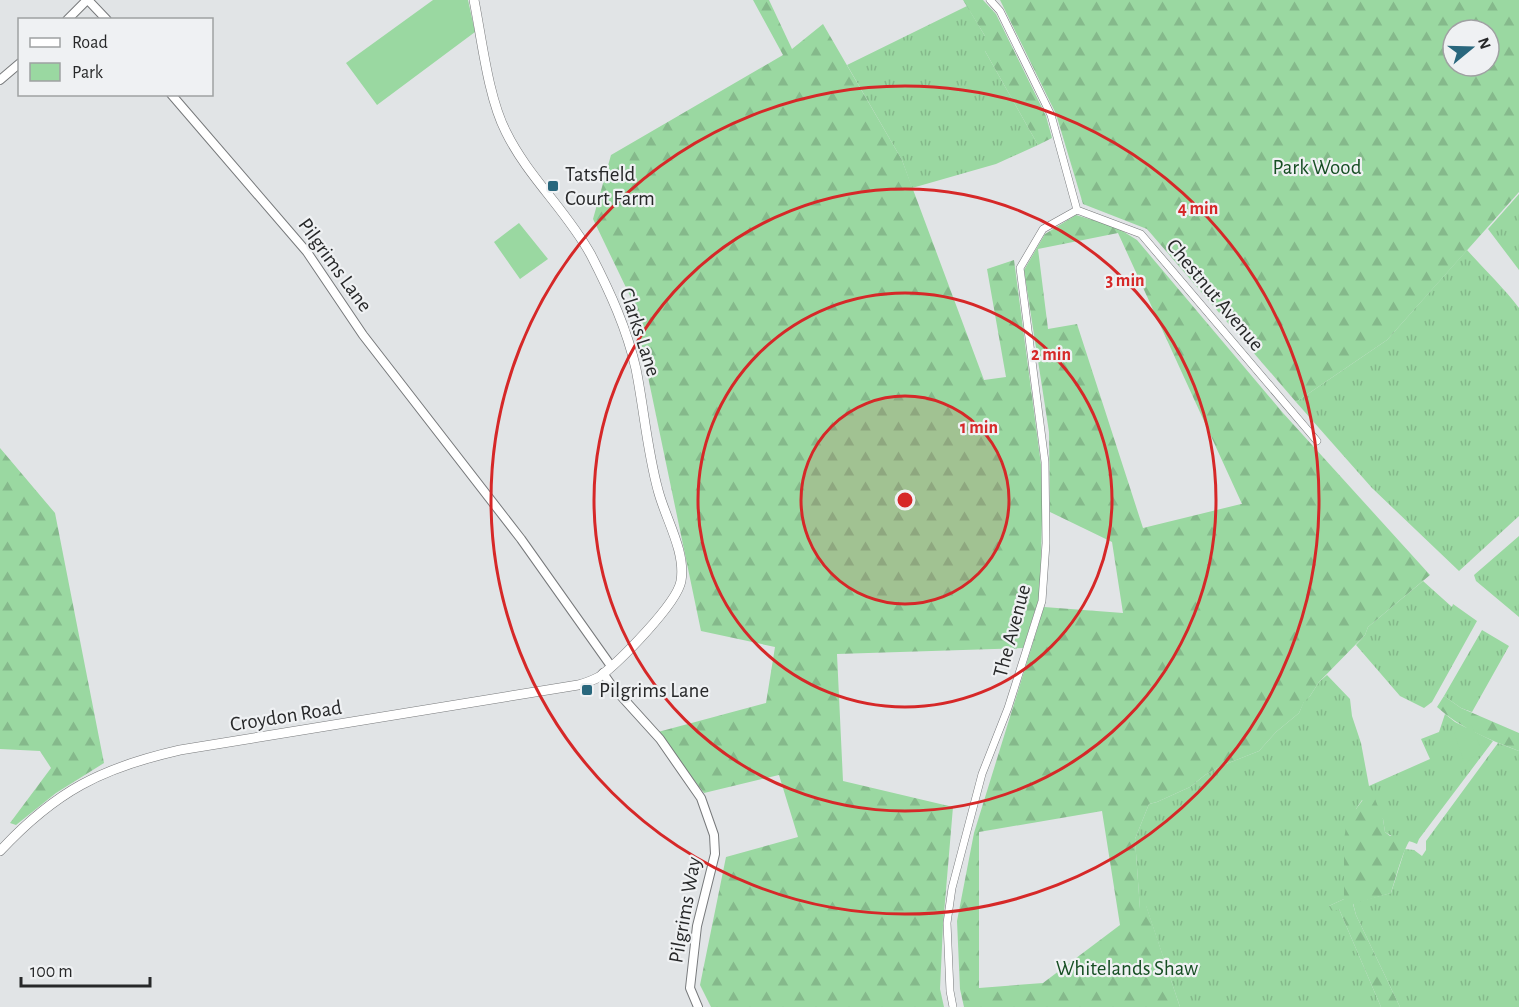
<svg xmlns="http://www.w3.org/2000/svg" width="1519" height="1007" font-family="'Alegreya Sans',sans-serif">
<defs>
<pattern id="grass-tufts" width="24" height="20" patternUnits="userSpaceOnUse" patternTransform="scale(1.5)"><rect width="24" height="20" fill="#9ad8a1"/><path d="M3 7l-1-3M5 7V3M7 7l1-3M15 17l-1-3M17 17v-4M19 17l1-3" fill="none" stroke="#85b98b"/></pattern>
<pattern id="forest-firs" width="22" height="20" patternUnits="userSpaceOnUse" patternTransform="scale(1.5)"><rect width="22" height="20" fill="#9ad8a1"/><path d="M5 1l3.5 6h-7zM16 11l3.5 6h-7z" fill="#85b98b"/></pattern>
</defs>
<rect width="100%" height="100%" fill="#e1e4e6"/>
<path fill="url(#grass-tufts)" d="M 967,6 L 985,36 L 985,51 L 1038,145 L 996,164 L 912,188 L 902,160 L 847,65 Z
M 1519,194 L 1519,270 L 1488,229 Z
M 1467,250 C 1485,270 1503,287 1519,308 L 1519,516 L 1459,571 L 1372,488 L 1296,402 L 1387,340 Z
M 1519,536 L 1519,617 L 1476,581 L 1474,575 Z
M 1423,581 L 1452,607 L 1453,604 L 1477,621 L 1432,702 L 1424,708 L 1400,696 L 1356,645 L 1365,635 L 1368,627 Z
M 1482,630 L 1509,646 L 1472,712 L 1461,708 L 1444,696 Z
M 1327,675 L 1350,699 L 1352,716 L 1361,743 L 1369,786 L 1430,759 L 1421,739 L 1439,732 L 1445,714 L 1455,722 L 1493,741 L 1419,839 L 1417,844 C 1406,839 1394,839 1385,832 L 1383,819 L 1362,800 L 1356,809 L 1344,899 L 1329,906 L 1339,909 L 1381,1007 L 1180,1007 L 1146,906 L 1140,910 L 1135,839 L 1149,804 L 1157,802 L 1190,787 L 1205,775 L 1221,766 L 1259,751 L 1276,732 L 1299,713 L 1304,701 L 1310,696 L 1319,682 Z
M 1498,743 L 1519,751 L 1519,1007 L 1400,1007 L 1356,915 L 1353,903 L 1391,893 L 1405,849 L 1414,850 L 1422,856 L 1426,850 L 1426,841 Z"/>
<path fill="url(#forest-firs)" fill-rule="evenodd" d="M 753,0 L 769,0 L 792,49 L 823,24 L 902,160 L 984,380 L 1006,377 L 987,269 L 1014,260 L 1043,480 L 1040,595 L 1023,648 L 837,654 L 843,781 L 953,807 L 943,925 L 940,989 L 944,1007 L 711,1007 L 700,985 L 726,857 L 798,837 L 779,775 L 704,793 L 658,732 L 766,703 L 775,647 L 701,631 L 632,300 L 593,219 L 611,155 L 783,55 Z
M 963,0 L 983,0 L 996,14 L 1046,116 L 1052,138 L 1038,145 L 985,51 L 985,36 Z
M 1000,0 L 1519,0 L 1519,192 L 1387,340 L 1296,402 L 1147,229 L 1083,204 L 1056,114 ZM 1453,30 L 1489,30 L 1489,66 L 1453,66 Z
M 1076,215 L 1116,227 L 1137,240 L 1283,413 L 1430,575 L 1368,627 L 1365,635 L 1319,682 L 1310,696 L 1304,702 L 1299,713 L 1276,732 L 1259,751 L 1221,766 L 1205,775 L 1190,787 L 1157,802 L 1149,804 L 1135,839 L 1140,909 L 1146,905 L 1180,1007 L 964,1007 L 960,989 L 957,921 L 974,833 L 1044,607 L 1123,613 L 1112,542 L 1050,512 L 1049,432 L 1024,270 L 1045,234 ZM 1118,233 L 1242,504 L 1241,504 L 1143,528 L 1077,324 L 1048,329 L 1038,249 ZM 1102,811 L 1120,925 L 1043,983 L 979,988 L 979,832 Z
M 0,448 L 55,513 L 104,763 L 56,793 L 16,825 L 10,823 L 51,768 L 40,751 L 0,749 Z
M 1444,696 L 1461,708 L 1519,733 L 1519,751 C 1490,740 1460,728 1437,707 Z
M 1371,789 L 1383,819 L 1385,832 L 1390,836 L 1402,835 L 1410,840 C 1403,850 1395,880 1391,893 L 1353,904 L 1356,915 L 1400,1007 L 1381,1007 L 1339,909 L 1332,912 L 1329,906 L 1344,899 L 1344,840 L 1348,813 L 1356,809 Z"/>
<path fill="#9ad8a1" d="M 433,0 L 468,0 L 475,32 L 377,105 L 346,63 Z
M 519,223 L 548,259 L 520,279 L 494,242 Z
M 1472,725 L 1481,750 L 1465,764 L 1454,733 Z"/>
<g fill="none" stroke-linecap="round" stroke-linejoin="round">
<g stroke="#77797b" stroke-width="8">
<path id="minor" d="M 990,0 L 1000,11 L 1051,115 L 1077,210
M 1077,210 L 1141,234 L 1317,441
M 953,1007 L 950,991 L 947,923 L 952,888 L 982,774 L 1008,708 L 1042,601 L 1046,543 L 1045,462 L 1020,268 L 1043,229 L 1077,210"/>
</g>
<g stroke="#77797b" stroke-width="10">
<path id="tertiary" d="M 88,0 L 107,20
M 67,20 L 87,0
M 0,80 L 20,63
M 171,94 L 307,252 L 363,335 L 521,539 L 611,666
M 603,673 L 612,686 L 660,739 L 701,798 L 714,835 L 715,854 L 697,926 L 690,988 L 698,1007"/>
</g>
<g stroke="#77797b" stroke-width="10">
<path id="secondary" d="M 0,851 C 56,791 101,768 180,750 L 578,685 C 585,683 592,681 599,677 C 618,663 677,604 681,581 C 686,551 665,518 658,490 C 647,450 644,409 636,369 C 627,329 610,292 591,255 C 567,211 528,177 506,132 C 488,97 482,40 474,0"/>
</g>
<use href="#minor" stroke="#fff" stroke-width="7"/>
<use href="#tertiary" stroke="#fff" stroke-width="8"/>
<use href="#secondary" stroke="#fff" stroke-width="9"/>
</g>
<circle cx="905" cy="500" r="104" fill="#d62828" fill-opacity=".12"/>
<g fill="none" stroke="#d62828" stroke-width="3">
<circle cx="905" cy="500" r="104"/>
<circle cx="905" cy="500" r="207"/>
<circle cx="905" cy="500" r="311"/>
<circle cx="905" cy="500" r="414"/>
</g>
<g fill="#29677d" stroke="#eff1f3" stroke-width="2">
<rect x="547" y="180" width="12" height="12" rx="3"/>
<rect x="581" y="684" width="12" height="12" rx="3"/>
</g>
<g text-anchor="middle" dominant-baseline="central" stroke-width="4.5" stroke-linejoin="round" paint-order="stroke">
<g font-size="21" fill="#174f24" stroke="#eff1f3">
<text x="1317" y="167">Park Wood</text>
<text x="1127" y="968">Whitelands Shaw</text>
</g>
<g font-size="21" fill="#272829" stroke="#eff1f3" text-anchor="start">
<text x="565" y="174">Tatsfield<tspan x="565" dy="24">Court Farm</tspan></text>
<text x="599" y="690">Pilgrims Lane</text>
</g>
<g font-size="21" fill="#272829" stroke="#eff1f3">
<text transform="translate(335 265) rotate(54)">Pilgrims Lane</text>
<text transform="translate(1215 295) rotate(50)">Chestnut Avenue</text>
<text transform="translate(640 332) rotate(72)">Clarks Lane</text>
<text transform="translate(1012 631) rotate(-75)">The Avenue</text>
<text transform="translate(286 716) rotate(-9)">Croydon Road</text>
<text transform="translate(685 910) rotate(-80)">Pilgrims Way</text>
</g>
</g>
<circle cx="905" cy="500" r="9" fill="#d62828" stroke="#eff1f3" stroke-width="3"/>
<g font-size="18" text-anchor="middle" font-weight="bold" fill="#d62828" stroke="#eff1f3" stroke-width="4.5" stroke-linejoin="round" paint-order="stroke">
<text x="1198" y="214">4 min</text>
<text x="1125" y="286">3 min</text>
<text x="1051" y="360">2 min</text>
<text x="979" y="433">1 min</text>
</g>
<rect x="18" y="18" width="195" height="78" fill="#eff1f3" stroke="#9fa1a2" stroke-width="1.5"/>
<rect x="30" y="38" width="30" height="9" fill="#ffffff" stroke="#9fa1a2" stroke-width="1.5"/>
<text x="72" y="48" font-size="18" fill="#272829">Road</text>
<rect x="30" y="63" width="30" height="18" fill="#9ad8a1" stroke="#9fa1a2" stroke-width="1.5"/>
<text x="72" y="78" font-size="18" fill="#272829">Park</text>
<g transform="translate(1471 48) rotate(71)"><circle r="28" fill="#eff1f3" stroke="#9fa1a2" stroke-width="1.5"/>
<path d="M0-4.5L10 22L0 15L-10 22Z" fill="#29677d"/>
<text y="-9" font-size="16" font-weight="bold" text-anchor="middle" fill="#272829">N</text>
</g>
<path d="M21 977v9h129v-9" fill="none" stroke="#272829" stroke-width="3"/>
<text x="30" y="977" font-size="18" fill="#272829" stroke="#eff1f3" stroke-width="4.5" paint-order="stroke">100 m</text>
</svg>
